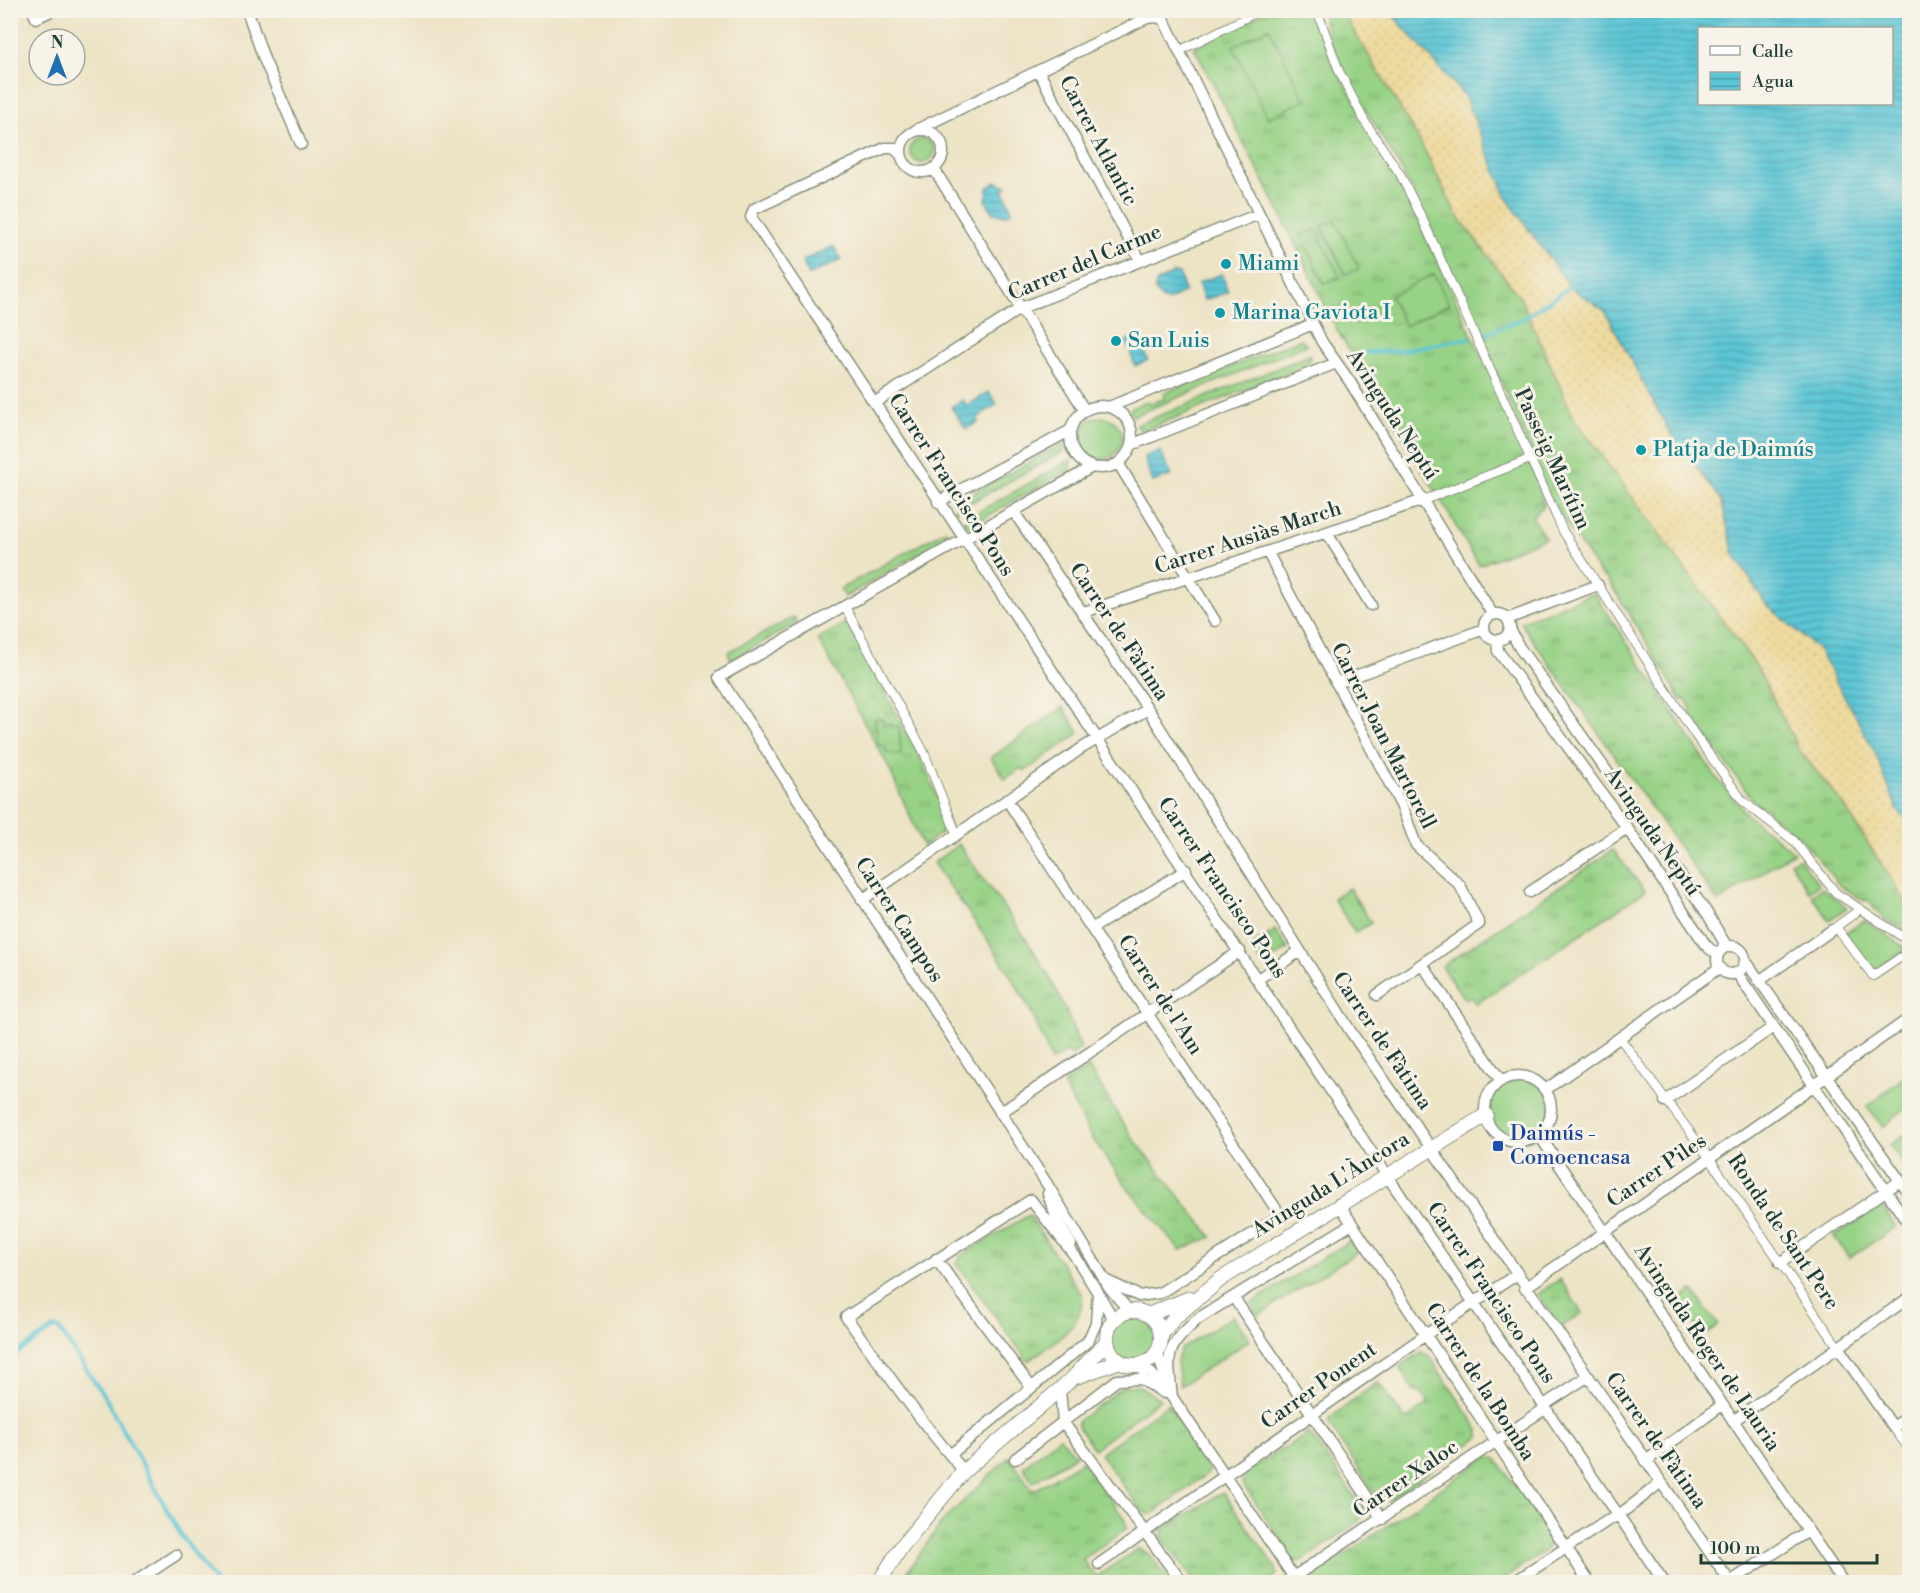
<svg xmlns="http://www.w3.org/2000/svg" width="1920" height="1593" font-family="'Libre Bodoni',serif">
<defs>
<pattern id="grass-tufts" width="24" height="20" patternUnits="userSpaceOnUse" patternTransform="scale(1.5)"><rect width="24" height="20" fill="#98d286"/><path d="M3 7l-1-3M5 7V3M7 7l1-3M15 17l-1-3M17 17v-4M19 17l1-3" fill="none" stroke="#7bac6e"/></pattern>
<pattern id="sand-dots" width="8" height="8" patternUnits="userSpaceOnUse" patternTransform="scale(1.5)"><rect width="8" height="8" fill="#eeda9e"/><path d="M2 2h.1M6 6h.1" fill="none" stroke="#ccbc89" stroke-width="1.8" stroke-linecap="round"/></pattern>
<pattern id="water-rules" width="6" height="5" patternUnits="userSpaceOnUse" patternTransform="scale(1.5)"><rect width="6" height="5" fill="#5cc6d6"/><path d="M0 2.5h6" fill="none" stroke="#4ba2ae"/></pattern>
</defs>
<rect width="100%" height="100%" fill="#f7f3e8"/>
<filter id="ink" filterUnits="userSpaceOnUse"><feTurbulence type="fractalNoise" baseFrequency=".0167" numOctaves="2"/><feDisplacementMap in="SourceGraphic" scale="12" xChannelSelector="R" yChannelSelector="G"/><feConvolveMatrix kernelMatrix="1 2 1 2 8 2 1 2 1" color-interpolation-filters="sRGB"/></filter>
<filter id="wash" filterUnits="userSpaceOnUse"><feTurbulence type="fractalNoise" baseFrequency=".008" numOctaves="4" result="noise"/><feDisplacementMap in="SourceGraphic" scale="24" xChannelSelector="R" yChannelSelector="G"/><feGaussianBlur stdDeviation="1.35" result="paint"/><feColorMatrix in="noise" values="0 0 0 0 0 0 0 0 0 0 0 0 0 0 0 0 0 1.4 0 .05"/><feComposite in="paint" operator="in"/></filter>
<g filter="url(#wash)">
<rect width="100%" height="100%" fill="#ede3c5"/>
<path fill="url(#grass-tufts)" stroke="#5c885d" stroke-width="1.5" d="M 1268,11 L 1313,11 L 1332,62 L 1395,171 L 1530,459 L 1544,506 L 1532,516 L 1545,538 L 1479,565 L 1383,403 L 1339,334 L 1280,213 L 1194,47 Z
M 1321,11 L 1342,11 L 1420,141 L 1456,213 L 1521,299 L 1574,418 L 1755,664 L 1800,751 L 1843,804 L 1909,907 L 1909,932 L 1885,920 L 1866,899 L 1864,901 L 1840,886 L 1802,839 L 1767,812 L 1768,810 L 1760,805 L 1758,807 L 1689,712 L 1692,710 L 1685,699 L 1682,701 L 1610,583 L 1604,576 L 1602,577 L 1551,501 L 1486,347 L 1400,167 L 1348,81 L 1331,43 Z
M 1594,593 L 1715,776 L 1748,816 L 1794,852 L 1718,902 L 1520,622 Z
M 847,622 L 922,761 L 950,826 L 923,846 L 888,766 L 818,639 Z
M 1063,707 L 1079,733 L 1025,771 L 1021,768 L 1005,779 L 991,758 Z
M 959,844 C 992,895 1034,942 1060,998 C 1068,1014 1074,1032 1081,1049 L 1070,1055 L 1067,1051 L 1051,1061 C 1028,988 976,925 933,863 Z
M 1613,850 L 1645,891 L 1476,1004 L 1471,996 L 1465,999 L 1441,967 Z
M 1275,930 L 1288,949 L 1263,965 L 1251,946 Z
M 1088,1067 L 1132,1137 L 1212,1237 L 1180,1250 L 1131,1192 L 1092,1138 L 1063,1084 Z
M 1029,1215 L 1082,1295 C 1085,1327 1051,1344 1028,1361 L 956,1263 L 962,1255 Z
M 1560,1279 L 1582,1313 L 1560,1328 L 1537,1294 Z
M 1421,1352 L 1429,1356 L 1479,1430 L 1479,1437 L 1389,1500 L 1382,1501 L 1377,1497 L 1329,1424 L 1330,1418 L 1378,1382 L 1405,1420 L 1429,1403 L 1419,1390 L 1415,1392 L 1399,1367 Z
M 1168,1404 L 1208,1468 L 1208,1473 L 1151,1515 L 1142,1511 L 1100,1454 Z
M 1309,1433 L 1364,1510 L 1359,1522 L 1301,1561 L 1295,1561 L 1242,1483 L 1246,1472 Z
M 1009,1457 L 1033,1491 L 1082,1461 L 1124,1518 L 1127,1528 L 1083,1559 L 1096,1577 L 1139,1548 L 1149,1554 L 1171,1582 L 900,1582 L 942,1522 Z
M 1487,1457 L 1493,1457 L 1498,1461 L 1550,1535 L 1551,1542 L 1545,1551 L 1499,1582 L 1310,1582 L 1315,1575 Z
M 1223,1492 L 1276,1568 L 1277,1574 L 1270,1582 L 1195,1582 L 1162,1537 L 1164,1529 Z"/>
<path fill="url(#sand-dots)" stroke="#868c69" stroke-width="1.5" d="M 1342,11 L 1389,11 L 1464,95 L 1508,200 L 1570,287 L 1605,311 L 1669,431 L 1721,499 L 1734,554 L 1766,604 L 1818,649 L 1874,750 L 1900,810 L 1909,820 L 1909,907 L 1843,804 L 1800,751 L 1755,664 L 1574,418 L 1521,299 L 1456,213 L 1420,141 Z"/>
<path fill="#98d286" stroke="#5c885d" stroke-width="1.5" d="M 1269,28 L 1305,100 L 1268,118 L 1233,46 Z
M910 151a12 12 0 1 1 24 0a12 12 0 1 1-24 0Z
M 1335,220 L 1359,269 L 1345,274 L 1322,226 Z
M 1316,229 L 1340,277 L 1324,283 L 1301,235 Z
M 1434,274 L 1449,304 L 1405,326 L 1390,296 Z
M 1301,339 L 1306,345 L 1133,416 L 1130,412 L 1131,408 L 1148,401 L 1151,403 L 1164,399 L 1164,393 Z
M 1310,355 L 1308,365 L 1142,431 L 1136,425 Z
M1080 438a21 21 0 1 1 42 0a21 21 0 1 1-42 0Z
M 1062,444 L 1066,450 L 955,511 L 957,502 Z
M 1071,460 L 1070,469 L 968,527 L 962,521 Z
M 946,530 L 949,534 L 947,537 L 845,597 L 840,589 Z
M 794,617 L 797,623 L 731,660 L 728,652 Z
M 875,719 L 883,719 L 883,725 L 890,724 L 891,727 L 899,726 L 901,755 L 886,753 L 885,746 L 878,746 Z
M 1799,858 L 1819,884 L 1809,892 L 1790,862 Z
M 1349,888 L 1371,923 L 1355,933 L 1333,898 Z
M 1822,888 L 1847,908 L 1829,920 L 1812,895 Z
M 1865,920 L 1907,949 L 1872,973 L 1845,933 Z
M 1906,1075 L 1909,1079 L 1909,1105 L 1883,1127 L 1867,1107 Z
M1485 1109a33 33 0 1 1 66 0a33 33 0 1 1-66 0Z
M 1909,1132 L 1909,1161 L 1904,1165 L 1890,1145 Z
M 1881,1205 L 1896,1227 L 1849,1258 L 1834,1236 Z
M 1350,1241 L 1359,1251 L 1257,1316 L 1251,1303 Z
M 1693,1291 L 1718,1325 L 1703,1336 L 1678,1301 Z
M1107 1338a27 27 0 1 1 54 0a27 27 0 1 1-54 0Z
M 1233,1316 L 1250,1340 L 1180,1386 L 1177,1361 L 1181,1349 Z
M 1124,1386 L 1139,1386 L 1160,1399 L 1094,1449 L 1078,1427 L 1078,1421 Z
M 1060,1437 L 1076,1455 L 1033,1482 L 1023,1467 Z"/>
<path fill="url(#water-rules)" stroke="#3e8285" stroke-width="1.5" fill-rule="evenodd" d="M 1389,11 L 1909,11 L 1909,822 L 1898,811 L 1874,750 L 1818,649 L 1766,604 L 1734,554 L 1721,499 L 1669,431 L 1605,311 L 1570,287 L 1508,200 L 1464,95 ZM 1700,28 L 1892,28 L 1892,104 L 1700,104 Z
M 996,182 L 1007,186 L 1003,188 L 1012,211 L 1006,215 L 994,213 L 986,201 L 988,188 Z
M 834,246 L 841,260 L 809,275 L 802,261 Z
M 1173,273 L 1179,274 L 1185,291 L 1171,300 L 1163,300 L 1155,290 L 1156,283 Z
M 1222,274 L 1228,292 L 1204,300 L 1198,283 Z
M 1139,336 L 1148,360 L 1135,366 L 1126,341 Z
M 989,392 L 997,404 L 977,418 L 979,422 L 966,429 L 951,407 L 963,400 L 967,406 Z
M 1160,451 L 1172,475 L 1153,482 L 1144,457 Z"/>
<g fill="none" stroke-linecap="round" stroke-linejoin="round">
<path stroke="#5cc6d6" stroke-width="4" d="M 1482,336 L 1524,318 L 1570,287
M 1358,353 L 1398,351 L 1470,338
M 10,1358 L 54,1328 L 59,1329 L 106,1399 L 181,1535 L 215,1582"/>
</g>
</g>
<g filter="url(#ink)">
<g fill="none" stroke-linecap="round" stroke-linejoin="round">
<g stroke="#86907c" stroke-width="10">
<path id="pedestrian" d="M 1317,10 L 1339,71 L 1365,122 L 1400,174 L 1422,218 L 1563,531 L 1695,735 L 1743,801 L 1794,841 L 1836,893 L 1910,942
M 1179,51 L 1261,10
M 1424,500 L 1530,459
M 845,607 L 924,752 L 957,835
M 1836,927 L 1873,976 L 1910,951
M 1833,929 L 1859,910
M 1620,1038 L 1710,1159 L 1838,1347
M 1893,1427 L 1910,1450"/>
</g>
<g stroke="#86907c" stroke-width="13">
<path id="minor" d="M 33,10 L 36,18 L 53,10
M 247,10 L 264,59 L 301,144
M 1039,72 L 1140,260
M901 151a21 21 0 1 1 42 0a21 21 0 1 1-42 0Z
M 916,130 L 1147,18 L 1157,17 L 1164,20 L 1322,342 L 1350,382 L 1493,615
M 901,155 L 894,148 L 885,148 L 754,209 L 751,217 L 1386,1174 L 1664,1582
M 934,169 L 1085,411
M 874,403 L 1021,308 L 1259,214
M1070 437a31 31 0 1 1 62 0a31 31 0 1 1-62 0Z
M 1109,407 L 1313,324
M 1131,445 L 1336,363
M 1118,463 L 1215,621
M 1092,467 L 719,677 L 1047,1184 L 1109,1287 L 1129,1311
M 938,502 L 1071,430
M 1014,512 L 1148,709 L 1351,1032 L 1730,1582
M 1327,533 L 1371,605
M 1268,553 L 1402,807 L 1416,845 L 1460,885 L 1479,924 L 1377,995
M 1084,612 L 1424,500
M1484 627a13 13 0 1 1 26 0a13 13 0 1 1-26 0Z
M 1507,619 L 1598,585
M 1510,629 L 1519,647 L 1707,913 L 1727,947
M 1497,640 L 1498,651 L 1627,828 L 1705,944 L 1711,950 L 1719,953
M 1336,683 L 1484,629
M 1007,800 L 1278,1212 L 1274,1220 L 1160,1293 L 1139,1296 L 1105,1280
M 1530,892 L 1627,828
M 862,900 L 1082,748 L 1148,709
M 1093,928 L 1186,870
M1717 960a14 14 0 1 1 28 0a14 14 0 1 1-28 0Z
M 1745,960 L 1910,1195
M 1422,964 L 1501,1081
M 1737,973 L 1910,1226
M 1258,979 L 1300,951
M 1759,981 L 1832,930
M1485 1109a33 33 0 1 1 66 0a33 33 0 1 1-66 0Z
M 1545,1090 L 1719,968
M 1665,1101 L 1772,1028
M 1000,1113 L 1240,951
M 1539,1135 L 1843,1582
M 1048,1194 L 1058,1222 L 1071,1244
M 1339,1204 L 1589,1582
M 936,1259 L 1031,1387
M 1780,1263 L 1900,1181
M 1525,1288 L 1910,1018
M 1098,1293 L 1114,1320
M 1234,1298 L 1382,1519
M 1838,1347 L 1893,1427 L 1910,1416
M 1157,1352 L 1167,1383
M 1132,1365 L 1151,1373 L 1172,1397 L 1297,1582
M 1060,1390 L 1063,1422 L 1182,1582
M 1172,1397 C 1167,1352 1165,1349 1199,1318 L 1352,1224
M 1544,1405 L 1587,1377
M 1733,1421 L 1910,1297
M 950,1455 L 1088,1341 L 1096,1323 L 1098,1293 L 1075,1256 L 1031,1200 L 846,1317 C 884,1369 921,1423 964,1471
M 1015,1459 L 1117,1380 L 1141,1379 L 1164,1393
M 1646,1461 L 1722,1405
M 1099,1564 L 1437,1327 L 1516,1275
M 135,1582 L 176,1555
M 1286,1582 L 1546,1408
M 1514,1582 L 1607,1521 C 1621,1516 1647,1493 1661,1482
M 1730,1582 L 1808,1531"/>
</g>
<g stroke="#86907c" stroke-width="16">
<path id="tertiary" d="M1107 1338a27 27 0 1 1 54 0a27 27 0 1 1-54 0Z
M 1148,1315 L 1190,1298
M 1161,1335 L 1175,1317 L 1221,1279 L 1486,1115
M 1079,1376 L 1120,1361
M 879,1582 L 902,1546 L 964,1471 L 1072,1379 L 1107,1341"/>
</g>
<use href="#pedestrian" stroke="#fff" stroke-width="8"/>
<use href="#minor" stroke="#fff" stroke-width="10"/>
<use href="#tertiary" stroke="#fff" stroke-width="14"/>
</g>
</g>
<g fill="#0f9aa8" stroke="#f7f3e8" stroke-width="2">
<circle cx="1226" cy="264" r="6"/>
<circle cx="1220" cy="313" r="6"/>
<circle cx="1116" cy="341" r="6"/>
<circle cx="1641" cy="450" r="6"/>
</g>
<rect fill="#1a4fb4" stroke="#f7f3e8" stroke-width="2" x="1492" y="1140" width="12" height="12" rx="3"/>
<g text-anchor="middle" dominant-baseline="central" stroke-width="6" stroke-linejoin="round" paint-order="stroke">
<g font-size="21" fill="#1f3d34" stroke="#f7f3e8">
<text transform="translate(1098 141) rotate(62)">Carrer Atlantic</text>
<text transform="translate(1085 263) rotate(-23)">Carrer del Carme</text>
<text transform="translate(1392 415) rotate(57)">Avinguda Neptú</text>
<text transform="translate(1552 459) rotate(65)">Passeig Marítim</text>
<text transform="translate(951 485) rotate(57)">Carrer Francisco Pons</text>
<text transform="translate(1248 538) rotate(-18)">Carrer Ausiàs March</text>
<text transform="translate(1119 632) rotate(56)">Carrer de Fàtima</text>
<text transform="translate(1383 736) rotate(63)">Carrer Joan Martorell</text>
<text transform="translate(1652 832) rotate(55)">Avinguda Neptú</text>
<text transform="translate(1222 888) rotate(56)">Carrer Francisco Pons</text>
<text transform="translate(899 920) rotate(57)">Carrer Campos</text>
<text transform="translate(1160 995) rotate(57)">Carrer de l'Am</text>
<text transform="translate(1382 1041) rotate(56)">Carrer de Fàtima</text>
<text transform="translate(1657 1171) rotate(-34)">Carrer Piles</text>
<text transform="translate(1331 1185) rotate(-32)">Avinguda L'Àncora</text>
<text transform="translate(1783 1232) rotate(56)">Ronda de Sant Pere</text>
<text transform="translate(1491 1293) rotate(56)">Carrer Francisco Pons</text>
<text transform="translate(1707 1348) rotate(56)">Avinguda Roger de Lauria</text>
<text transform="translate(1480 1382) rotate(57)">Carrer de la Bomba</text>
<text transform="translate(1319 1386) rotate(-35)">Carrer Ponent</text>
<text transform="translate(1656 1441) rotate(55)">Carrer de Fàtima</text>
<text transform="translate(1406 1479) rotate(-34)">Carrer Xaloc</text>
</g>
<g font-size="21" fill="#0d838f" stroke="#f7f3e8" text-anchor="start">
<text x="1238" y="264">Miami</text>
<text x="1232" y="313">Marina Gaviota I</text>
<text x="1128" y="341">San Luis</text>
<text x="1653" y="450">Platja de Daimús</text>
</g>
<g font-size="21" fill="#164399" stroke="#f7f3e8" text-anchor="start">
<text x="1510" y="1134">Daimús -<tspan x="1510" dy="24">Comoencasa</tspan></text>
</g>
</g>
<rect width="1920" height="1593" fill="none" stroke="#f7f3e8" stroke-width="36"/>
<rect x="1698" y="27" width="195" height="78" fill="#f7f3e8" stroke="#a1aaa0" stroke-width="1.5"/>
<rect x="1710" y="46" width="30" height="9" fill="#ffffff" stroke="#a1aaa0" stroke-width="1.5"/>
<text x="1752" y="57" font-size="18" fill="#1f3d34">Calle</text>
<rect x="1710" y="72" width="30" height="18" fill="url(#water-rules)" stroke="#a1aaa0" stroke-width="1.5"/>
<text x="1752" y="87" font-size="18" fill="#1f3d34">Agua</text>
<g transform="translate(57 57)"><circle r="28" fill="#f7f3e8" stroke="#a1aaa0" stroke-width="1.5"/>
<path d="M0-4.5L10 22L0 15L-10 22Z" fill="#1f6fb2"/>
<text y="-9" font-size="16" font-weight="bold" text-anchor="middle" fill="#1f3d34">N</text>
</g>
<path d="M1701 1554v9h176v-9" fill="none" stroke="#1f3d34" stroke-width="3"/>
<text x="1710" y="1554" font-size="18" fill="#1f3d34" stroke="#f7f3e8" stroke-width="4.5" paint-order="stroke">100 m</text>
</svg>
